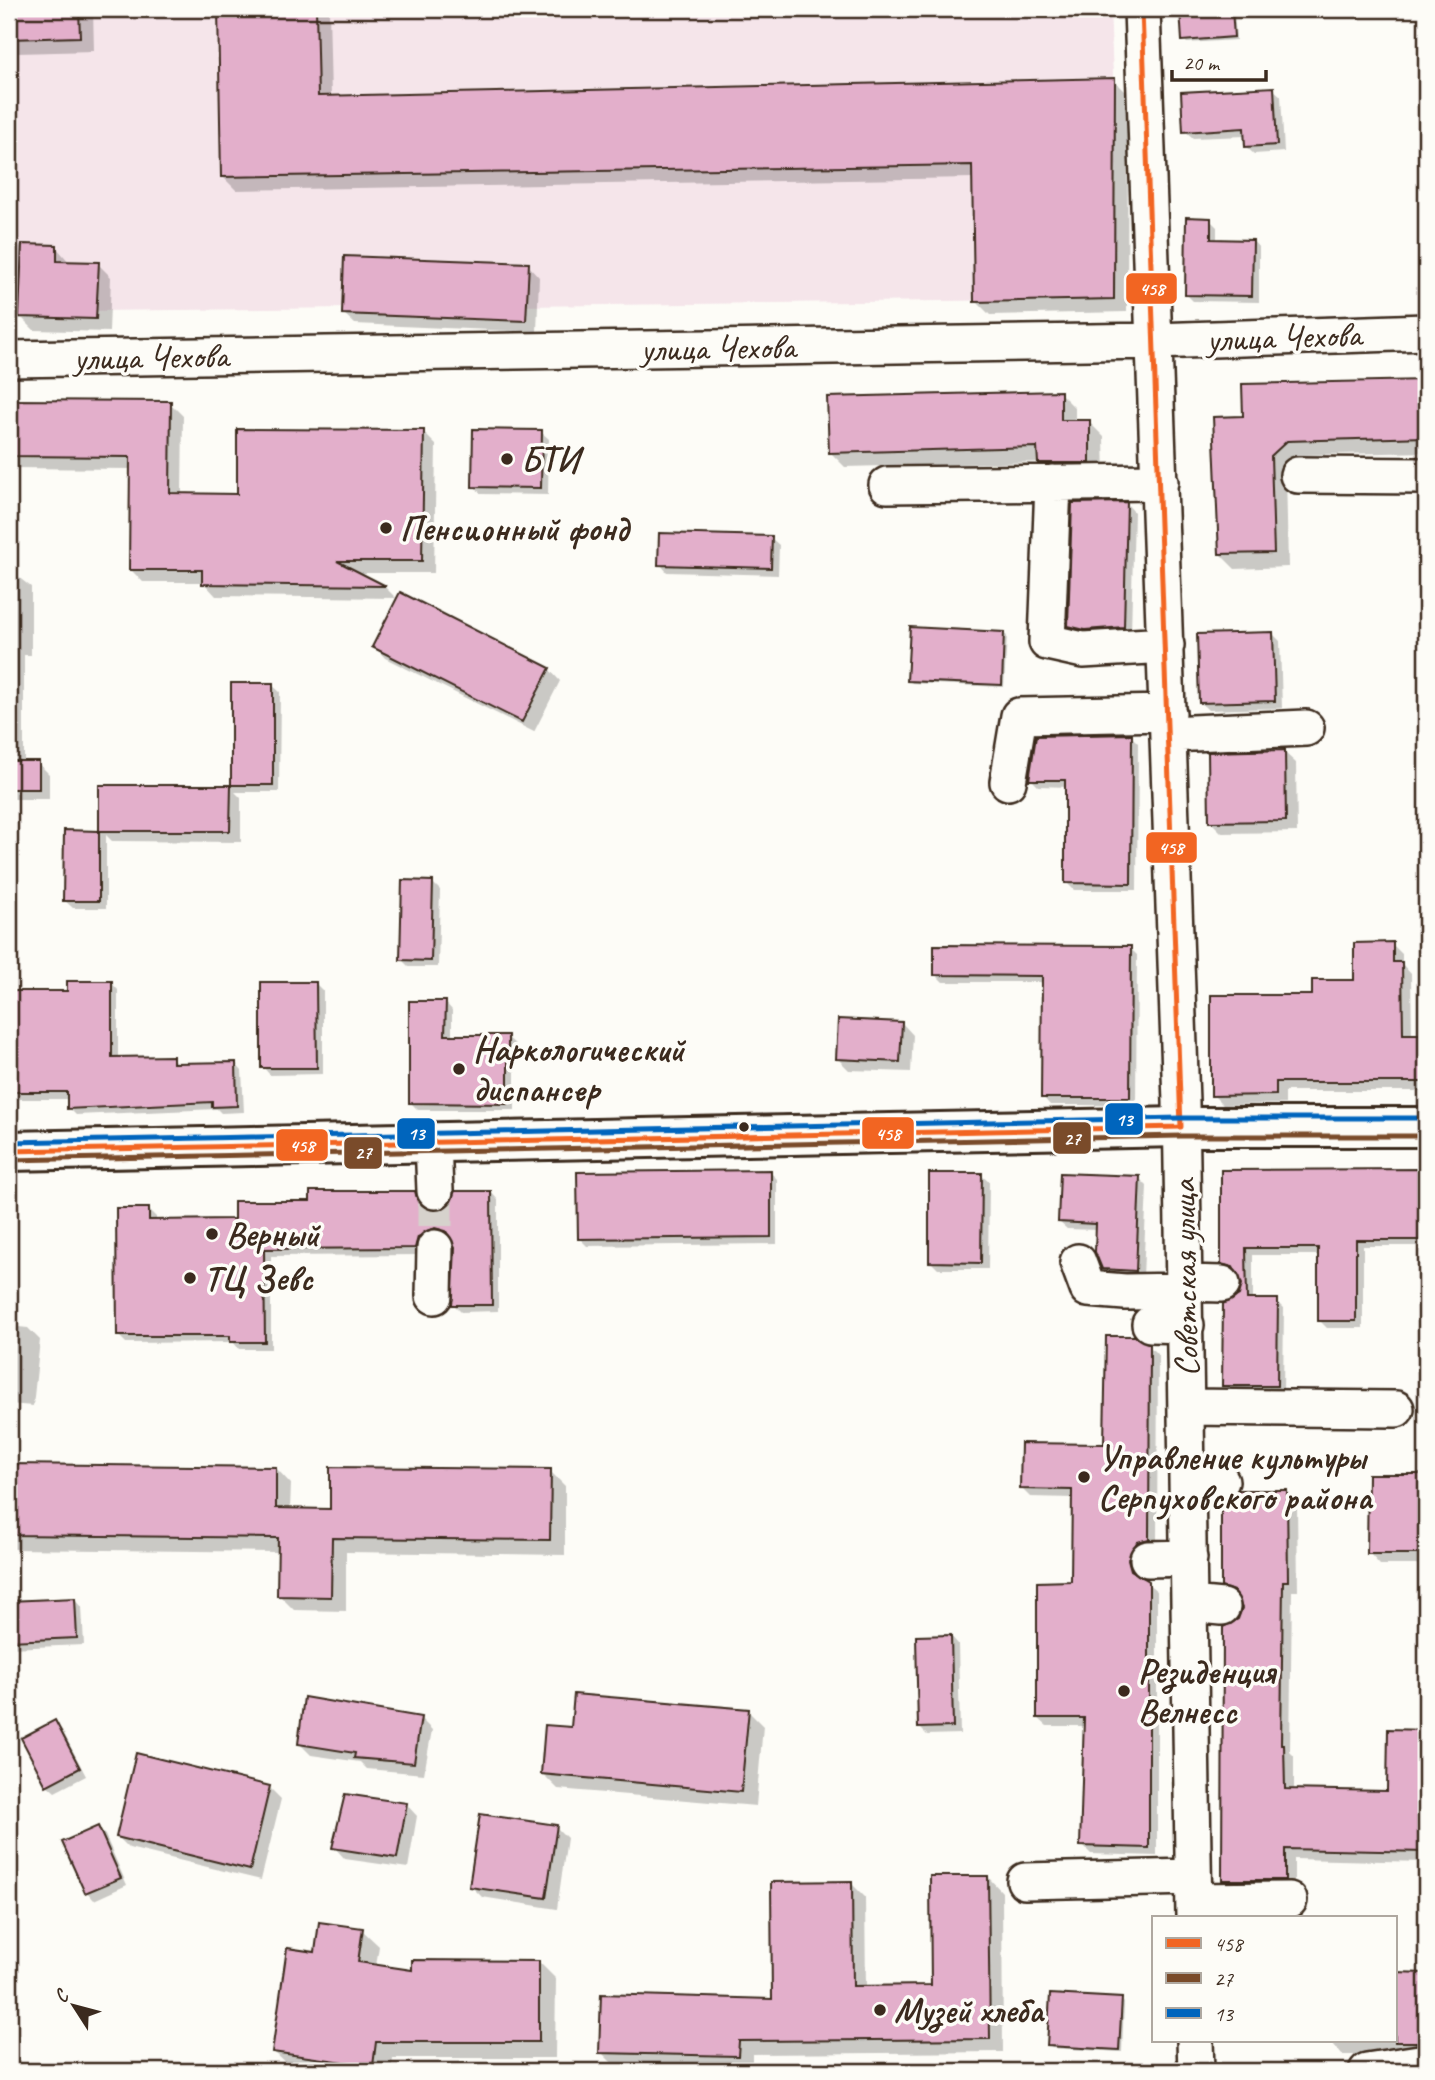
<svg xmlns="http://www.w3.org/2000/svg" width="1435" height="2080" font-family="Caveat,sans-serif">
<rect width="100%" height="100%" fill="#fdfcf7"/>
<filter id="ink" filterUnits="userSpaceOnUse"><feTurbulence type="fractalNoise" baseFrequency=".0143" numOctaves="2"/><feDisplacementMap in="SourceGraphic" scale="14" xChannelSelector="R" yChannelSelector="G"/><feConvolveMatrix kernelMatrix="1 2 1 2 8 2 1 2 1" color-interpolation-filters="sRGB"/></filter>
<g filter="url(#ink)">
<path fill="#f5e5ea" d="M 9,9 L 1110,9 L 1117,162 L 1113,197 L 1114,299 L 9,312 Z"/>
<path fill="#0003" d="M 9,9 L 93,9 L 94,51 L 17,53 L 9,45 Z
M 219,9 L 329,9 L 331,98 L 1114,80 L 1128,94 L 1127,312 L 990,315 L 976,301 L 974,178 L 236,190 L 222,176 Z
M 1182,9 L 1234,9 L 1236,40 L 1187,43 L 1184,40 Z
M 1273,89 L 1281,96 L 1284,152 L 1254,154 L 1246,147 L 1246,136 L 1193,138 L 1185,131 Z
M 9,160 L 15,166 L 13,246 L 56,247 L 70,263 L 98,264 L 111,277 L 109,332 L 34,330 L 23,319 L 9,318 Z
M 1210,220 L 1217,227 L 1217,241 L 1253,241 L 1259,248 L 1259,302 L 1193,301 L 1186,294 Z
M 528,265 L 539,277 L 537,332 L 355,324 L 343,313 Z
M 1426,382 L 1426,452 L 1302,455 L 1286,471 L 1288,567 L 1235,569 L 1220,554 L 1245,418 L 1244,386 Z
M 1060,393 L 1075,408 L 1075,422 L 1089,422 L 1104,437 L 1105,477 L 1054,478 L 1039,462 L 845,467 L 830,452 Z
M 9,402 L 170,403 L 183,416 L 182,495 L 238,495 L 423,432 L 436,445 L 434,573 L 357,573 L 385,587 L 396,598 L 216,596 L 203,582 L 143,582 L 130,569 L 131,469 L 9,468 Z
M 541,432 L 549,439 L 548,495 L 481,494 L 474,486 Z
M 1127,504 L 1134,512 L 1131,634 L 1077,633 L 1070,625 Z
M 771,538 L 779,545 L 778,575 L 667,572 L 660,564 Z
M 9,549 L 17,557 L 17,576 L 31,587 L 31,655 L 24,655 L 24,763 L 38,763 L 49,774 L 49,799 L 9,799 Z
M 1003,633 L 1007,636 L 1004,687 L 912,683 L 909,680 Z
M 1273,634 L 1280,641 L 1282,708 L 1208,710 L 1201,703 Z
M 374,646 L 549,669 L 560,681 L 534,732 L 385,658 Z
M 232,684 L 272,685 L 280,692 L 279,792 L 235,792 L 241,798 L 241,842 L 112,841 L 106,835 L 106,908 L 73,908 L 65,901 L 66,832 L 101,832 L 101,787 L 232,787 Z
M 1131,736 L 1138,743 L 1137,890 L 1074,890 L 1067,883 L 1067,787 L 1038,786 L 1031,779 Z
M 1284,752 L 1296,763 L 1297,832 L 1222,833 L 1211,822 Z
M 433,883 L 440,890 L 438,967 L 409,967 L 401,959 Z
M 1392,944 L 1402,954 L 1402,964 L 1411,974 L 1412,1036 L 1426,1035 L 1426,1091 L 1285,1091 L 1285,1104 L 1223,1105 L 1213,1095 L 1313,996 L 1356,982 Z
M 1130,948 L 1137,955 L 1136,1105 L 1050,1105 L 1043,1097 L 1044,982 L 943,982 L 936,975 Z
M 111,982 L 118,990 L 118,1059 L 172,1058 L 179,1065 L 235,1063 L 242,1071 L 244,1112 L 221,1113 L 217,1109 L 76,1115 L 69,1108 L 69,1099 L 9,1099 L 9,993 L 69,993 Z
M 315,983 L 323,991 L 323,1074 L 270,1075 L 263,1067 Z
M 445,1002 L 452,1010 L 452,1037 L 507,1037 L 515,1044 L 515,1110 L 418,1110 L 411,1103 Z
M 902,1023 L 913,1035 L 911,1072 L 849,1070 L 837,1058 Z
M 1223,1171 L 1426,1171 L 1426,1246 L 1363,1246 L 1363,1328 L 1327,1328 L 1320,1321 L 1320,1255 L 1253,1255 L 1253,1301 L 1277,1301 L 1284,1308 L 1283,1393 L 1231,1392 L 1224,1385 L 1244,1284 L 1238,1273 L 1223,1263 Z
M 770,1172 L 777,1179 L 777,1244 L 587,1246 L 579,1238 Z
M 981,1175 L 989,1182 L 988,1269 L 938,1269 L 931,1262 Z
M 1139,1178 L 1147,1186 L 1143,1277 L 1111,1276 L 1104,1268 L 1098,1230 L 1067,1229 L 1059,1222 Z
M 491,1192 L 498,1200 L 498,1311 L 461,1312 L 453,1304 L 457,1247 L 451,1237 L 443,1234 L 422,1255 L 271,1256 L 271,1349 L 239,1349 L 233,1342 L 126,1343 L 118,1335 L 148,1209 L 156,1217 L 156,1222 L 235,1221 L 312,1202 L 414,1193 L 424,1207 L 435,1213 Z
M 9,1326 L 28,1328 L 40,1340 L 33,1406 L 9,1404 Z
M 1149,1346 L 1158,1355 L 1157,1547 L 1136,1568 L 1138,1576 L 1157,1591 L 1157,1856 L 1091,1854 L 1082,1845 L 1086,1726 L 1047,1726 L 1038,1718 L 1072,1583 L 1073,1498 L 1030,1497 L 1022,1489 L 1105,1445 Z
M 9,1466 L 276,1468 L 291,1484 L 290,1510 L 331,1511 L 550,1471 L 565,1486 L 565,1555 L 346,1552 L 346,1611 L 294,1610 L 279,1595 L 279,1552 L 9,1549 Z
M 1369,1475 L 1426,1476 L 1426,1565 L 1380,1565 L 1369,1553 Z
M 1287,1491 L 1297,1502 L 1298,1591 L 1292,1591 L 1290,1752 L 1294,1756 L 1294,1791 L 1389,1792 L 1390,1731 L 1426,1732 L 1426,1862 L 1294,1859 L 1294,1889 L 1234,1890 L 1224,1879 L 1239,1620 L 1244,1608 L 1239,1598 L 1223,1586 Z
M 75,1599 L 82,1607 L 84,1645 L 9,1648 L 9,1602 Z
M 951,1636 L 958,1644 L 960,1734 L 927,1735 L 919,1727 Z
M 748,1711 L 763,1726 L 756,1806 L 558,1789 L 543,1774 L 572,1729 Z
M 421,1719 L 432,1730 L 424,1774 L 367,1769 L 360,1762 L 311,1755 L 300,1744 Z
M 55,1723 L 62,1730 L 86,1776 L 55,1792 L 47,1785 Z
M 269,1787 L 281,1799 L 261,1880 L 129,1848 L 118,1837 Z
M 406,1804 L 417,1816 L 408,1868 L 345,1859 L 334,1847 Z
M 556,1827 L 567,1838 L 557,1909 L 482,1897 L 471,1886 Z
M 98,1828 L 105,1835 L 127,1885 L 94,1900 L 87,1892 L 64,1843 Z
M 988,1877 L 1002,1892 L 1003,2052 L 752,2054 L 752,2070 L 615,2066 L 601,2052 L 774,2001 L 851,1883 L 865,1897 L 866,1988 L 933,1987 Z
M 362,1930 L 379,1946 L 376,1966 L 414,1972 L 539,1962 L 556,1979 L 555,2058 L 393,2058 L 391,2071 L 291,2068 L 274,2052 L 317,1954 Z
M 1395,1974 L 1426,1975 L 1426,2055 L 1342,2055 L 1330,2040 L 1395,2040 Z
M 1121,1999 L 1124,2003 L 1122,2052 L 1052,2048 L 1049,2045 Z"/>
<path fill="#e3afcb" stroke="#3b2a1e" stroke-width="2" d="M 9,9 L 79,9 L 80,37 L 9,39 Z
M 218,9 L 316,9 L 318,96 L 1115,78 L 1114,299 L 974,302 L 972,165 L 221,177 Z
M 1180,9 L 1232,9 L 1234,37 L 1182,41 Z
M 1274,87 L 1277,145 L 1245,147 L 1244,128 L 1183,132 L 1181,92 Z
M 1186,217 L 1211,218 L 1211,239 L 1253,240 L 1252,296 L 1185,295 Z
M 22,244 L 57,245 L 57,261 L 99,262 L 96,319 L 19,317 Z
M 344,256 L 529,263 L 526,321 L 342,314 Z
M 1426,380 L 1426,437 L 1287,441 L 1271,456 L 1274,553 L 1219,554 L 1213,417 L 1243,416 L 1242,384 Z
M 1061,391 L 1061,420 L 1090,420 L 1090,463 L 1038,463 L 1037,447 L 829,453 L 827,397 Z
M 9,400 L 171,401 L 170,493 L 237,494 L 237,429 L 424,430 L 422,561 L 337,561 L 386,586 L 202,584 L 202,570 L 129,570 L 130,457 L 9,456 Z
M 473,429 L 542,430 L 541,488 L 472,487 Z
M 1127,502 L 1124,627 L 1085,630 L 1068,626 L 1072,503 Z
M 659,533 L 772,536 L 771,568 L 658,565 Z
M 400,592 L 550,668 L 522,722 L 372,647 Z
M 910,627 L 1004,632 L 1002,685 L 907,681 Z
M 1273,632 L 1275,701 L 1199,703 L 1197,634 Z
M 231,683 L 273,683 L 273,785 L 231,785 Z
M 1132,734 L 1131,884 L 1065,883 L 1065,780 L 1029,780 L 1036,736 Z
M 1285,750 L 1286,821 L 1209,822 L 1208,752 Z
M 9,761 L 39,761 L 39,789 L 9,789 Z
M 99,785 L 231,785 L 230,831 L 99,831 Z
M 64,830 L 99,831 L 99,901 L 63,901 Z
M 402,880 L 433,881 L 431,961 L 400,960 Z
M 1393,942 L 1393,962 L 1402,962 L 1403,1034 L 1426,1034 L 1426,1082 L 1276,1082 L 1276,1095 L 1211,1096 L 1211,995 L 1312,995 L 1312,980 L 1354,980 L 1354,943 Z
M 934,945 L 1131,946 L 1130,1098 L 1041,1098 L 1042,976 L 934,975 Z
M 67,981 L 112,981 L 112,1057 L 173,1056 L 173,1063 L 236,1062 L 237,1106 L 212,1107 L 212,1102 L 67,1109 L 67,1092 L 9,1092 L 9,991 L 67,991 Z
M 261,982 L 316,982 L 317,1068 L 261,1068 Z
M 409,1001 L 446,1001 L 445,1035 L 508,1035 L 508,1104 L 409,1103 Z
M 838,1019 L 902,1022 L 900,1062 L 836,1059 Z
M 1426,1169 L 1426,1240 L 1356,1240 L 1356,1321 L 1318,1321 L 1318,1248 L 1246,1248 L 1247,1299 L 1278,1299 L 1277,1386 L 1222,1386 L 1223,1304 L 1239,1295 L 1242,1284 L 1233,1267 L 1221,1264 L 1221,1170 Z
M 771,1170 L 771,1237 L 578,1239 L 577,1172 Z
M 929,1173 L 982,1173 L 981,1263 L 929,1262 Z
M 1060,1173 L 1140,1176 L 1136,1271 L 1102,1269 L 1095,1252 L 1096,1224 L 1058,1222 Z
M 310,1191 L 415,1191 L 418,1202 L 435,1211 L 446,1208 L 455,1191 L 491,1191 L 492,1305 L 452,1305 L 455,1248 L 446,1231 L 435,1228 L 418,1237 L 415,1248 L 264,1249 L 265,1342 L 230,1342 L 230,1336 L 117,1336 L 116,1208 L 149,1208 L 149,1220 L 234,1219 L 234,1201 L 310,1201 Z
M 1106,1336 L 1135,1336 L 1150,1344 L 1149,1539 L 1137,1542 L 1128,1559 L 1131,1570 L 1149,1581 L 1149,1848 L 1080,1846 L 1084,1718 L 1037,1718 L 1037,1582 L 1071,1581 L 1072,1490 L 1020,1489 L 1021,1443 L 1104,1444 Z
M 9,1464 L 276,1467 L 276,1508 L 330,1509 L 330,1467 L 551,1469 L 550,1540 L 332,1538 L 331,1597 L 277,1596 L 278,1538 L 9,1535 Z
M 1368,1474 L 1426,1474 L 1426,1554 L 1367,1554 Z
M 1239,1490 L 1287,1490 L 1288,1581 L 1283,1581 L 1281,1744 L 1284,1744 L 1285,1789 L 1387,1791 L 1388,1729 L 1426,1730 L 1426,1852 L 1285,1849 L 1285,1880 L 1222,1880 L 1223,1627 L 1238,1619 L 1242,1608 L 1234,1591 L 1221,1587 L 1221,1501 L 1232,1498 Z
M 75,1598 L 77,1638 L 9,1641 L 9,1601 Z
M 951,1635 L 953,1727 L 918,1728 L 916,1636 Z
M 574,1694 L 749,1709 L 741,1792 L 541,1774 L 545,1725 L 571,1727 Z
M 304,1697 L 421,1717 L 414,1763 L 354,1758 L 355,1753 L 298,1744 Z
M 55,1720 L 80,1768 L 46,1786 L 21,1738 Z
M 136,1753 L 270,1786 L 250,1870 L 116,1837 Z
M 345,1794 L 407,1803 L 397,1858 L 332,1848 Z
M 480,1814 L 557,1825 L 546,1898 L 469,1887 Z
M 98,1826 L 121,1878 L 85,1893 L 62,1842 Z
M 930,1876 L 988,1876 L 990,2039 L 739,2041 L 738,2056 L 599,2053 L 601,1994 L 772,1999 L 771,1882 L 852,1881 L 853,1986 L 931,1985 Z
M 319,1922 L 363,1928 L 358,1962 L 412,1970 L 412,1960 L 539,1961 L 539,2042 L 376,2042 L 373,2066 L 272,2052 L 287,1948 L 315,1952 Z
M 1395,1972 L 1426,1973 L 1426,2042 L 1395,2042 Z
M 1050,1994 L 1122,1998 L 1119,2050 L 1047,2046 Z"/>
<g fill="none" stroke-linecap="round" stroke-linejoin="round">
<path stroke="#d6d2cc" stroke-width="35" stroke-dasharray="35 18" stroke-linecap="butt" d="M 435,1191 L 435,1248"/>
<g stroke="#3b2a1e" stroke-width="40">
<path id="minor" d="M 1142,9 L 1181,1102 L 1194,1917
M 9,359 L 1155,341 L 1426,332
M 1298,475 L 1426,476
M 1053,483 L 1047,642 L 1083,650 L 1166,645
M 887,485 L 1160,482
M 1169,734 L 1306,728
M 1008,782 L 1019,716 L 1168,713
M 433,1142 L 435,1191
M 1078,1262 L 1088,1289 L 1125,1292 L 1186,1291
M 1186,1283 L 1222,1284
M 434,1296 L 435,1248
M 1150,1324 L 1186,1325
M 1188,1407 L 1396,1409
M 1188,1482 L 1221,1481
M 1148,1559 L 1189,1558
M 1190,1604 L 1222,1607
M 1025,1881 L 1193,1877
M 1194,1901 L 1289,1900
M 1195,2040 L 1196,2071
M 1367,2071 L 1426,2062"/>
</g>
<g stroke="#3b2a1e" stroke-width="44">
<path id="major" d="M 9,1151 L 1181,1127 L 1426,1127"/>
</g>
<use href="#minor" stroke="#fdfcf7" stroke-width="35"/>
<use href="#major" stroke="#fdfcf7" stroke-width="38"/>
<g stroke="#fdfcf7" stroke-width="10">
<path id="bus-1" d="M 1142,9 L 1181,1127
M 9,1151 L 1181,1127"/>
</g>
<g stroke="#fdfcf7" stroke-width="10">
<path id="bus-2" d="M 9,1160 L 1181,1136 L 1426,1136"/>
</g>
<g stroke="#fdfcf7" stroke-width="10">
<path id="bus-3" d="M 9,1142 L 1181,1118 L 1426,1118"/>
</g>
<use href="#bus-1" stroke="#f26522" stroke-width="5"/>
<use href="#bus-2" stroke="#7a4b2a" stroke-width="5"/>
<use href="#bus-3" stroke="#0065bd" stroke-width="5"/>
</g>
</g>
<g fill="#3b2a1e" stroke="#fdfcf7" stroke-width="2.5">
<circle cx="507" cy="459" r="7"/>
<circle cx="386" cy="528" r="7"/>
<circle cx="459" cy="1069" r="7"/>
<circle cx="744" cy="1127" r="6"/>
<circle cx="212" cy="1234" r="7"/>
<circle cx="190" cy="1278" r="7"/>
<circle cx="1084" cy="1477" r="7"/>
<circle cx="1124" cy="1691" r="7"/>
<circle cx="880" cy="2010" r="7"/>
</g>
<g text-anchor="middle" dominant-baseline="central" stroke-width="7" stroke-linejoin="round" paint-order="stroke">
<g font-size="35" fill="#3b2a1e" stroke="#fdfcf7">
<text transform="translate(1284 337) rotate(-2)">улица Чехова</text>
<text transform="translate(718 348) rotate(-1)">улица Чехова</text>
<text transform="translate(151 357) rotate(-1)">улица Чехова</text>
<text transform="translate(1185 1278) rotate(-91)">Советская улица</text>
</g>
<g font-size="35" font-weight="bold" fill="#3b2a1e" stroke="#fdfcf7" text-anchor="start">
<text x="521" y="459">БТИ</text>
<text x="400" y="528">Пенсионный фонд</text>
<text x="473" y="1049">Наркологический<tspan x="473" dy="40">диспансер</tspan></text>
<text x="226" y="1234">Верный</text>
<text x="204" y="1278">ТЦ Зевс</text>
<text x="1098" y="1457">Управление культуры<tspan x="1098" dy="40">Серпуховского района</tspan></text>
<text x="1138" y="1671">Резиденция<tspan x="1138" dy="40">Велнесс</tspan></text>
<text x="894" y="2010">Музей хлеба</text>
</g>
</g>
<g stroke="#fdfcf7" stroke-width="2.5">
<rect x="1125" y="272" width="53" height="33" rx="7" fill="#f26522"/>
<rect x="1145" y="831" width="53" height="33" rx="7" fill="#f26522"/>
<rect x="1104" y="1102" width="40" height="34" rx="7" fill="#0065bd"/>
<rect x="861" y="1116" width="54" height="34" rx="7" fill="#f26522"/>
<rect x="396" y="1117" width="40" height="33" rx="7" fill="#0065bd"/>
<rect x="1052" y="1121" width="40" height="34" rx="7" fill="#7a4b2a"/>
<rect x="275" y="1128" width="54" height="34" rx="7" fill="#f26522"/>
<rect x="343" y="1136" width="40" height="34" rx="7" fill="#7a4b2a"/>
</g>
<g font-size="19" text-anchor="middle" font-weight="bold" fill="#fff">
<text x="1152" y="295">458</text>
<text x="1171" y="854">458</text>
<text x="1124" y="1126">13</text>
<text x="888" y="1140">458</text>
<text x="416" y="1140">13</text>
<text x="1072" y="1145">27</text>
<text x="302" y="1152">458</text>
<text x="363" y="1159">27</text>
</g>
<rect width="1435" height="2080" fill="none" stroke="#fdfcf7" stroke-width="35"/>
<rect x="18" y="18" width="1400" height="2045" fill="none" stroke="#3b2a1e" stroke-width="2.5" filter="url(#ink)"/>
<rect x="1152" y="1916" width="245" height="126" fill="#fdfcf7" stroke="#afa8a0" stroke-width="2"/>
<rect x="1166" y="1938" width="35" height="10" fill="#f26522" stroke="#afa8a0" stroke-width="2"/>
<text x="1214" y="1951" font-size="21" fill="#3b2a1e">458</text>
<rect x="1166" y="1973" width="35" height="10" fill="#7a4b2a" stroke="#afa8a0" stroke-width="2"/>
<text x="1214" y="1986" font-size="21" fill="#3b2a1e">27</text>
<rect x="1166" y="2008" width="35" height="10" fill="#0065bd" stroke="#afa8a0" stroke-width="2"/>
<text x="1214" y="2021" font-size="21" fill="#3b2a1e">13</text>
<g transform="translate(74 2006) rotate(306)" stroke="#fdfcf7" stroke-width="5" paint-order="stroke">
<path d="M0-5L12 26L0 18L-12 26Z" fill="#3b2a1e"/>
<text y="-10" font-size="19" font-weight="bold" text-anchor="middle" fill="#3b2a1e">С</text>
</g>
<path d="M1172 70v10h94v-10" fill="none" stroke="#3b2a1e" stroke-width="3.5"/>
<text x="1183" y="70" font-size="21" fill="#3b2a1e" stroke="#fdfcf7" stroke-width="5" paint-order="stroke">20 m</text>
</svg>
